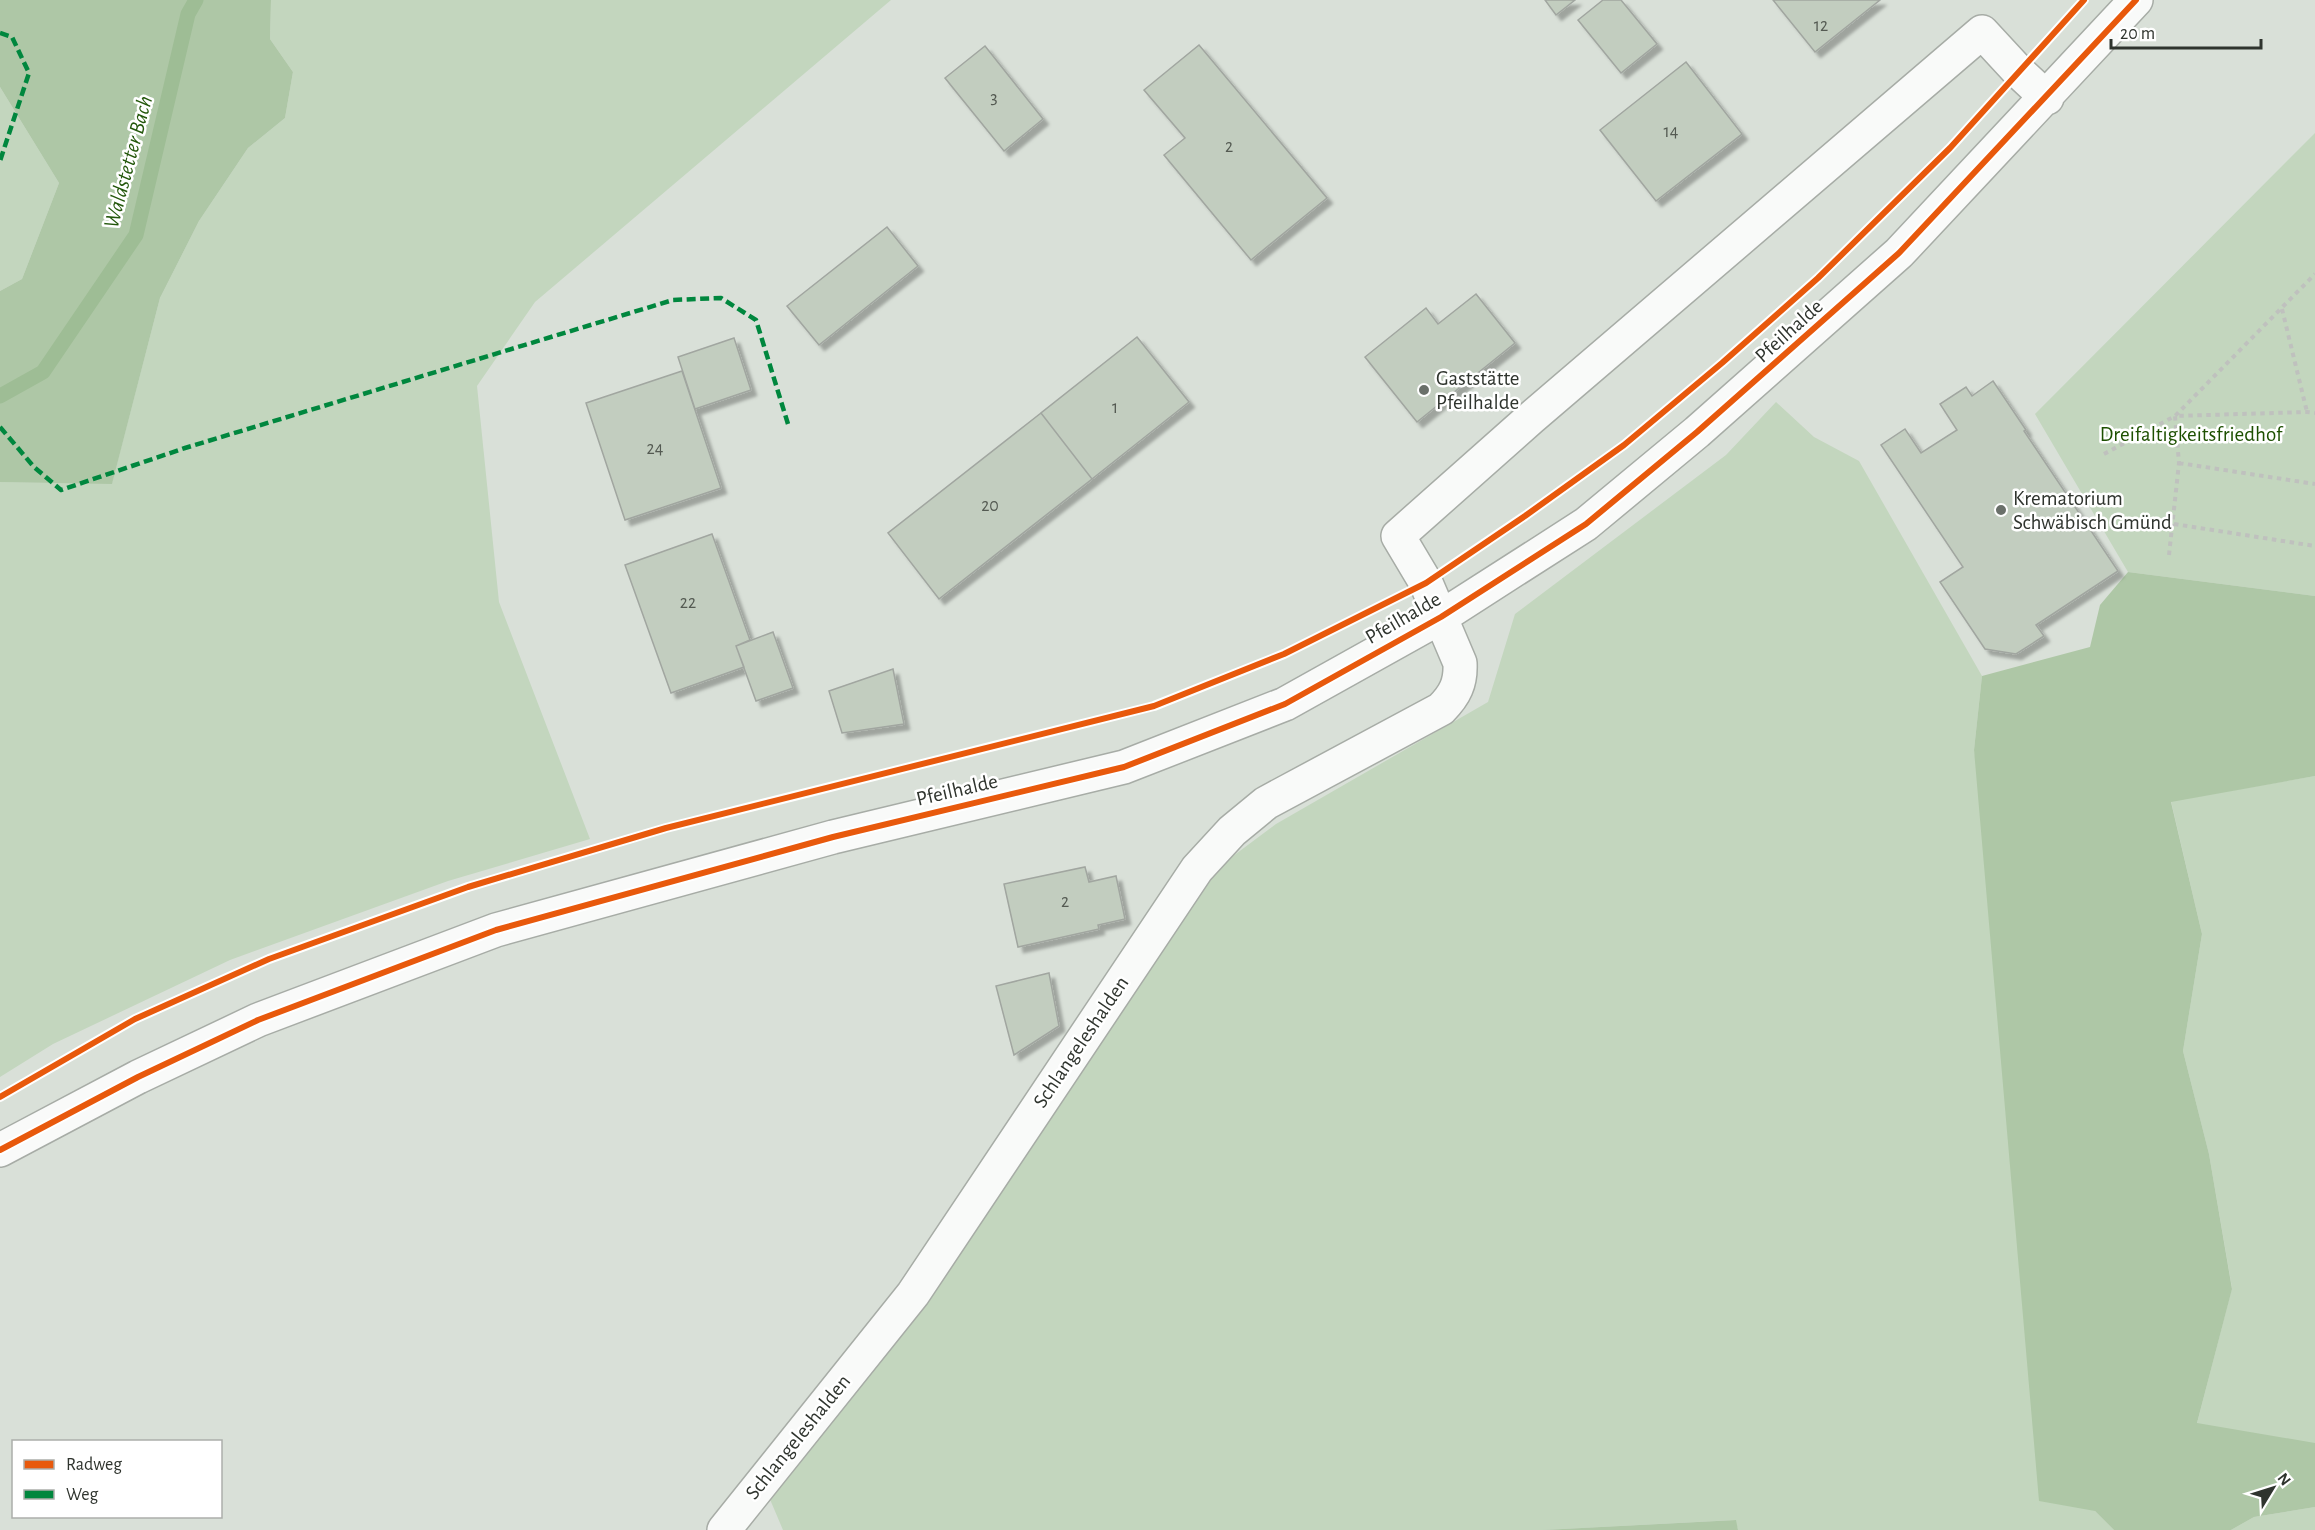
<svg xmlns="http://www.w3.org/2000/svg" width="2315" height="1530" font-family="'Alegreya Sans',sans-serif">
<defs>
<filter id="shadow"><feDropShadow dx="5.5" dy="5.5" stdDeviation="1.5" flood-color="#0004"/></filter>
</defs>
<rect width="100%" height="100%" fill="#d9e0d8"/>
<path fill="#c3d6be" d="M 271,0 L 891,0 L 535,302 L 477,386 L 499,602 L 590,839 L 448,881 L 230,960 L 53,1044 L 0,1077 L 0,482 L 112,483 L 160,298 L 199,221 L 248,148 L 285,118 L 293,72 L 270,39 Z
M 0,87 L 59,183 L 22,279 L 0,291 Z
M 2315,133 L 2315,596 L 2128,572 L 2035,414 Z
M 1776,402 L 1814,437 L 1859,461 L 1982,676 L 1974,750 L 2095,1511 L 2114,1530 L 1738,1530 L 1735,1520 L 1543,1530 L 783,1530 L 769,1497 L 1217,868 L 1276,824 L 1488,702 L 1515,614 L 1726,455 Z
M 2315,776 L 2315,1446 L 2194,1435 L 2232,1288 L 2209,1154 L 2183,1051 L 2202,934 L 2171,801 Z
M 2315,1507 L 2315,1530 L 2231,1530 L 2254,1517 Z"/>
<path fill="#aec7a6" d="M 0,0 L 271,0 L 270,39 L 293,72 L 285,118 L 248,148 L 199,221 L 160,298 L 112,484 L 0,482 L 0,291 L 22,279 L 59,183 L 0,87 Z
M 2128,572 L 2315,596 L 2315,776 L 2171,802 L 2202,934 L 2183,1051 L 2209,1154 L 2232,1289 L 2197,1423 L 2315,1443 L 2315,1507 L 2254,1517 L 2231,1530 L 2114,1530 L 2095,1511 L 2039,1501 L 1974,750 L 1982,676 L 2090,647 L 2100,605 Z
M 1736,1520 L 1738,1530 L 1543,1530 Z"/>
<g fill="none" stroke-linecap="round" stroke-linejoin="round">
<path stroke="#9ebd95" stroke-width="15" d="M 0,396 L 43,372 L 136,235 L 188,14 L 196,0"/>
</g>
<path fill="#c2cdbf" stroke="#a1a6a0" stroke-width="1.5" filter="url(#shadow)" d="M 1545,0 L 1575,0 L 1556,15 Z
M 1603,0 L 1621,0 L 1657,44 L 1621,73 L 1578,20 Z
M 1773,0 L 1880,0 L 1815,52 Z
M 1199,45 L 1327,198 L 1251,260 L 1164,155 L 1185,138 L 1144,90 Z
M 985,46 L 1043,119 L 1004,151 L 945,78 Z
M 1686,62 L 1742,134 L 1656,201 L 1600,130 Z
M 887,227 L 918,266 L 819,345 L 787,306 Z
M 1476,294 L 1515,343 L 1417,422 L 1365,357 L 1426,308 L 1438,324 Z
M 1137,337 L 1189,402 L 1092,479 L 1041,413 Z
M 734,338 L 751,390 L 695,409 L 678,357 Z
M 682,371 L 721,488 L 625,520 L 586,403 Z
M 1993,381 L 2026,430 L 2024,431 L 2118,571 L 2036,625 L 2044,636 L 2016,654 L 1985,649 L 1940,582 L 1963,567 L 1881,445 L 1905,429 L 1921,453 L 1957,430 L 1940,404 L 1966,387 L 1972,396 Z
M 1041,413 L 1092,479 L 939,599 L 888,533 Z
M 712,534 L 750,640 L 736,646 L 744,667 L 671,693 L 625,565 Z
M 773,632 L 793,688 L 756,701 L 736,646 Z
M 893,669 L 904,724 L 842,733 L 829,691 Z
M 1085,867 L 1089,882 L 1116,876 L 1125,919 L 1098,925 L 1099,929 L 1018,947 L 1004,884 Z
M 1049,973 L 1059,1026 L 1014,1055 L 996,986 Z"/>
<g fill="none" stroke-linecap="round" stroke-linejoin="round">
<g stroke="#a7aca6" stroke-width="36">
<path id="minor" d="M 0,1150 L 138,1077 L 258,1020 L 496,930 L 833,837 L 1124,767 L 1285,704 L 1441,617 L 1586,524 L 1697,432 L 1899,253 L 2136,0
M 724,1530 L 913,1294 L 1197,869 L 1232,831 L 1266,803 L 1441,709 C 1455,695 1461,683 1460,663 L 1426,583 L 1398,536 L 1531,418 L 1982,32 L 2019,72 L 2047,98"/>
</g>
<path stroke="#bfc1be" stroke-width="4" stroke-dasharray="4.5 4.5" stroke-linecap="butt" d="M 2282,309 L 2307,412
M 2104,454 L 2175,416 L 2315,274
M 2179,463 L 2315,484
M 2174,524 L 2315,546
M 2169,555 L 2179,463 L 2175,416 L 2307,412 L 2315,413"/>
<use href="#minor" stroke="#f9faf9" stroke-width="33"/>
<path stroke="#00873e" stroke-width="4.5" stroke-dasharray="9 4.5" stroke-linecap="butt" d="M 0,33 L 12,37 L 29,73 L 0,161
M 0,427 L 34,467 L 61,490 L 185,448 L 673,300 L 721,298 L 756,320 L 788,424"/>
<g stroke="#fff" stroke-width="10">
<path id="cycleway" d="M 0,1097 L 135,1019 L 269,959 L 468,887 L 666,828 L 1154,706 L 1284,654 L 1426,583 L 1525,516 L 1624,445 L 1722,363 L 1818,278 L 1950,148 L 2084,0
M 0,1150 L 138,1077 L 258,1020 L 496,930 L 833,837 L 1124,767 L 1285,704 L 1441,617 L 1586,524 L 1697,432 L 1899,253 L 2136,0"/>
</g>
<use href="#cycleway" stroke="#e8590c" stroke-width="6"/>
</g>
<g fill="#6a706a" stroke="#fff" stroke-width="2">
<circle cx="1424" cy="390" r="6"/>
<circle cx="2001" cy="510" r="6"/>
</g>
<g text-anchor="middle" dominant-baseline="central" stroke-width="5" stroke-linejoin="round" paint-order="stroke">
<g font-size="18" fill="#545a52">
<text x="1821" y="26">12</text>
<text x="994" y="98">3</text>
<text x="1671" y="132">14</text>
<text x="1229" y="147">2</text>
<text x="1115" y="408">1</text>
<text x="655" y="449">24</text>
<text x="990" y="506">20</text>
<text x="688" y="603">22</text>
<text x="1065" y="902">2</text>
</g>
<g font-size="21" fill="#2f342e" stroke="#fff">
<text transform="translate(1789 331) rotate(-42)">Pfeilhalde</text>
<text transform="translate(1403 618) rotate(-30)">Pfeilhalde</text>
<text transform="translate(957 790) rotate(-13)">Pfeilhalde</text>
<text transform="translate(1081 1042) rotate(-56)">Schlangeleshalden</text>
<text transform="translate(798 1437) rotate(-51)">Schlangeleshalden</text>
</g>
<g font-size="21" fill="#2f342e" stroke="#fff" text-anchor="start">
<text x="1436" y="378">Gaststätte<tspan x="1436" dy="24">Pfeilhalde</tspan></text>
<text x="2013" y="498">Krematorium<tspan x="2013" dy="24">Schwäbisch Gmünd</tspan></text>
</g>
<g font-size="21" fill="#1d5001" stroke="#fff">
<text x="2191" y="434">Dreifaltigkeitsfriedhof</text>
</g>
<g font-size="22" font-style="italic" fill="#23570b" stroke="#fff">
<text transform="translate(128 162) rotate(-75)">Waldstetter Bach</text>
</g>
</g>
<rect x="12" y="1440" width="210" height="78" fill="#ffffff" stroke="#acaeab" stroke-width="1.5"/>
<rect x="24" y="1460" width="30" height="9" fill="#e8590c" stroke="#acaeab" stroke-width="1.5"/>
<text x="66" y="1470" font-size="18" fill="#2f342e">Radweg</text>
<rect x="24" y="1490" width="30" height="9" fill="#00873e" stroke="#acaeab" stroke-width="1.5"/>
<text x="66" y="1500" font-size="18" fill="#2f342e">Weg</text>
<g transform="translate(2273 1488) rotate(52)" stroke="#ffffff" stroke-width="4.5" paint-order="stroke">
<path d="M0-4.5L10 22L0 15L-10 22Z" fill="#2f342e"/>
<text y="-9" font-size="16" font-weight="bold" text-anchor="middle" fill="#2f342e">N</text>
</g>
<path d="M2111 39v9h150v-9" fill="none" stroke="#2f342e" stroke-width="3"/>
<text x="2120" y="39" font-size="18" fill="#2f342e" stroke="#ffffff" stroke-width="4.5" paint-order="stroke">20 m</text>
</svg>
